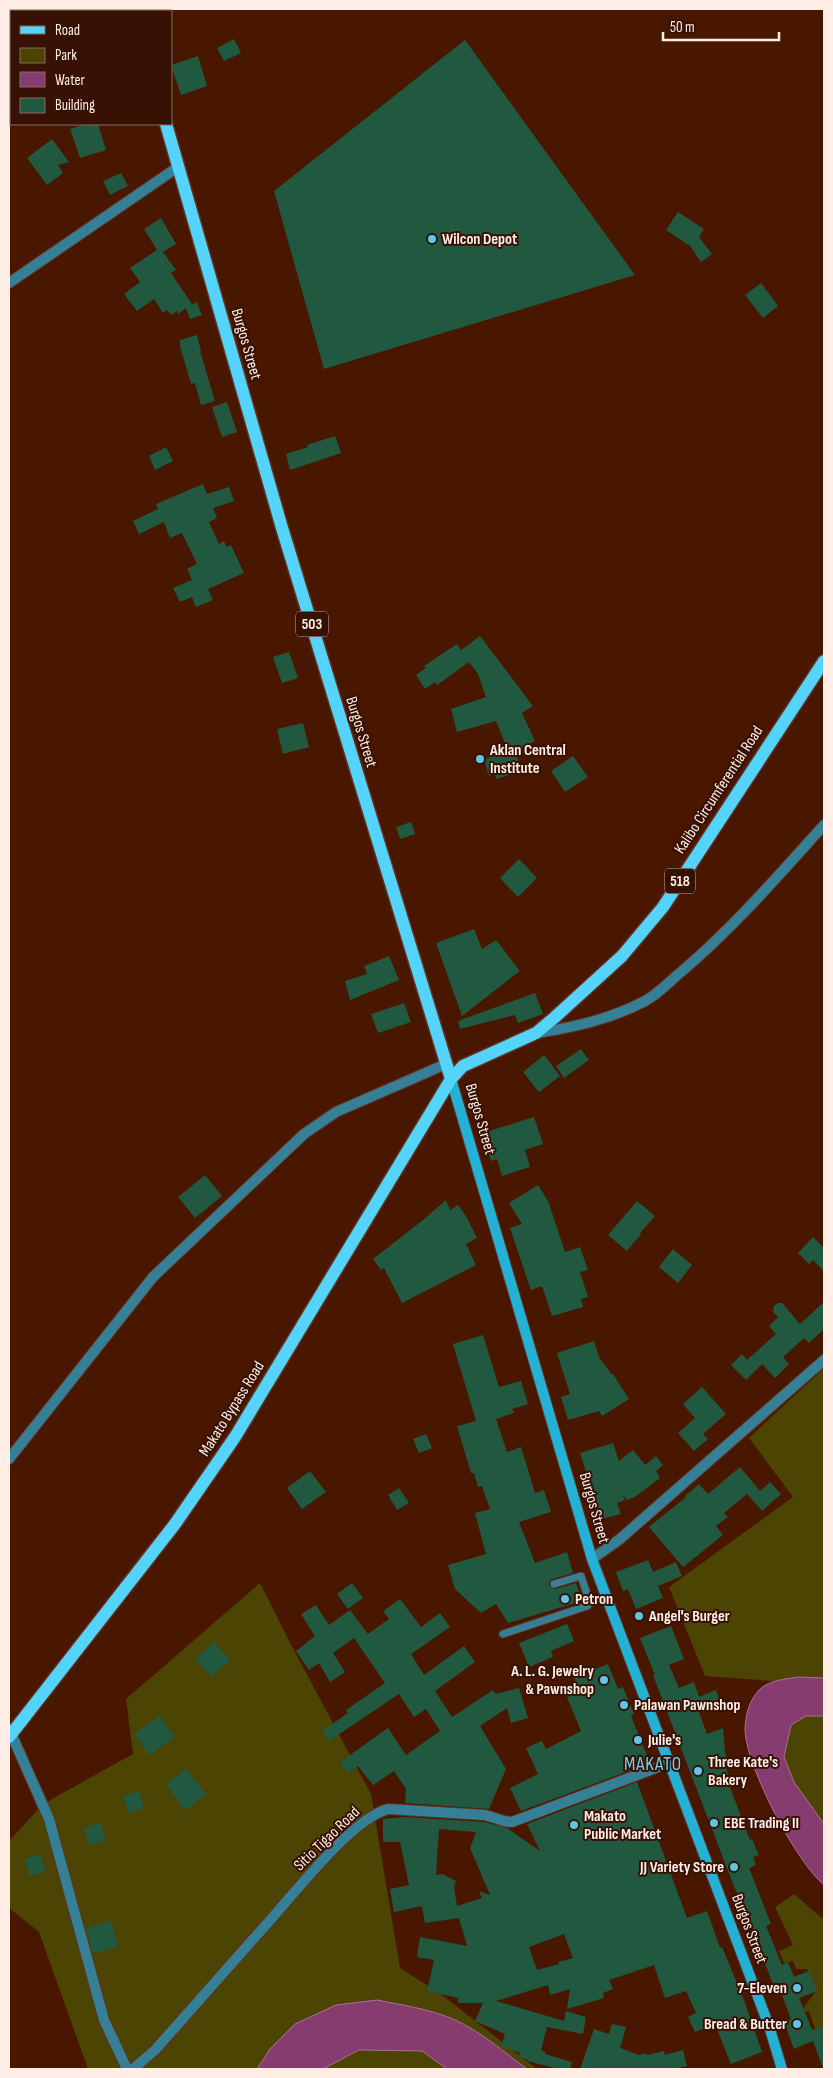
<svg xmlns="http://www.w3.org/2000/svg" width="833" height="2078" font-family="'Sofia Sans Condensed',sans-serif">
<rect width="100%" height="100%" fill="#491600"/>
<path fill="#4c4403" d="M 824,1368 L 824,1678 L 799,1677 L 774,1681 L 705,1676 L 669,1587 L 793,1497 L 749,1438 Z
M 260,1583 L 289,1641 L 371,1794 L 400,1968 L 438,1992 L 537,2069 L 527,2069 L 486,2038 L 270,2049 L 257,2069 L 88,2069 L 39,1932 L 9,1908 L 9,1841 L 43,1804 L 133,1754 L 126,1699 Z
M 815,1715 L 824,1716 L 824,1824 L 794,1782 L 786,1765 L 784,1757 L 791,1725 L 806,1716 Z
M 794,1894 L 824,1920 L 824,2028 L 816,2032 L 809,2011 L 799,2014 L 816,1991 L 807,1969 L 796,1969 L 793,1961 L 784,1963 L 779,1951 L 793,1945 L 775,1907 Z
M 359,2050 L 423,2051 L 447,2069 L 323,2069 Z"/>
<path fill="#863c6f" stroke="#aa7193" d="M 799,1677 L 824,1678 L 824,1716 L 806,1716 L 791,1725 L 784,1757 L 794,1782 L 824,1824 L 824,1885 C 796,1862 747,1768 745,1731 C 745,1716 749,1700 760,1689 C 770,1680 786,1679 799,1677 Z
M 377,2000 C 402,2005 429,2009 453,2019 C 480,2031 503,2051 527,2069 L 447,2069 L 422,2051 L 359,2050 L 323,2069 L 257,2069 L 270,2049 L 295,2024 L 336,2005 Z"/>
<path fill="#215940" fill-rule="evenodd" d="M 234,39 L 241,53 L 224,61 L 217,48 Z
M 465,40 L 635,275 L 324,369 L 274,191 Z
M 198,56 L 207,86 L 181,95 L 171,65 Z
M 86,124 L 98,124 L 106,150 L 80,158 L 70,129 Z
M 52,139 L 69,162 L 58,165 L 63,173 L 47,185 L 27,158 Z
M 121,173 L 128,186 L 110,195 L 103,181 Z
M 678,212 L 704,229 L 699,237 L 712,254 L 701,262 L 690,246 L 666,230 Z
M 161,218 L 176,244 L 163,252 L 176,270 L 171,273 L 192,304 L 191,305 L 197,302 L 202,315 L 190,319 L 186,308 L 178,314 L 177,311 L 171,315 L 167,310 L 163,313 L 154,299 L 137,311 L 124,294 L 140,282 L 130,268 L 157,250 L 144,229 Z
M 761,283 L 778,306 L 763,318 L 745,295 Z
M 197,335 L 201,351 L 200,351 L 215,401 L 201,405 L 195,383 L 191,384 L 180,346 L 180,340 Z
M 227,402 L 237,432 L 222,437 L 212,407 Z
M 335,436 L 341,453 L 290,470 L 286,454 L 308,447 L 307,445 Z
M 166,447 L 173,461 L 155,470 L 149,456 Z
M 203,484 L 207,494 L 229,487 L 234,501 L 213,508 L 217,518 L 209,522 L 219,544 L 224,541 L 227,547 L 231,545 L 244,573 L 208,589 L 213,600 L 196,607 L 192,597 L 180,602 L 173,588 L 192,580 L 187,569 L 197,564 L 182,533 L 170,538 L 164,522 L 139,534 L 133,521 L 158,509 L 156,504 Z
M 480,636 L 533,706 L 522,713 L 535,741 L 515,751 L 522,771 L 496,779 L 495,774 L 489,776 L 484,759 L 489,758 L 488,754 L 507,748 L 496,721 L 457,732 L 451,709 L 486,697 L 478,674 L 469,662 L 437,685 L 435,682 L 425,689 L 416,675 L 426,668 L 424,666 L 457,644 L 461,650 Z
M 289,652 L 298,678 L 282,683 L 273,657 Z
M 303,723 L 309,747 L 283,754 L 277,729 Z
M 573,756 L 588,777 L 565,792 L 551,771 Z
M 411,822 L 415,834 L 400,839 L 396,827 Z
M 519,859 L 537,878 L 518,897 L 500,878 Z
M 474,929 L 482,949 L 496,940 L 520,971 L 462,1016 L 436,943 Z
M 389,956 L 399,980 L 350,1000 L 345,981 L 367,974 L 364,966 Z
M 535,993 L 543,1014 L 518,1023 L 515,1015 L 460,1029 L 458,1021 Z
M 404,1003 L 411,1022 L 378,1033 L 371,1014 Z
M 581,1049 L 589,1060 L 564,1078 L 556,1066 Z
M 544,1055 L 560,1076 L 539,1092 L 523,1072 Z
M 534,1117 L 543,1144 L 525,1150 L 530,1167 L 502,1176 L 497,1159 L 491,1161 L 483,1133 Z
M 205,1175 L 222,1196 L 195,1218 L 178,1197 Z
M 538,1185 L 548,1201 L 565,1252 L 580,1247 L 588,1270 L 580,1272 L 588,1297 L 581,1299 L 583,1307 L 552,1316 L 542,1286 L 531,1290 L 510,1228 L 522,1224 L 509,1203 Z
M 446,1200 L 450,1210 L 458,1205 L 466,1216 L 477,1238 L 466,1244 L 476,1265 L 402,1303 L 384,1268 L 381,1270 L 373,1259 L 423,1220 Z
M 637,1201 L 655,1216 L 640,1233 L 641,1234 L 627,1251 L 608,1235 Z
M 813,1237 L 824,1248 L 824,1271 L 813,1260 L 809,1264 L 798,1253 Z
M 673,1249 L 692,1265 L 678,1283 L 659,1267 Z
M 824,1302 L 824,1329 L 809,1343 L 804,1338 L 783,1357 L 789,1364 L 775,1378 L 762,1364 L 746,1380 L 731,1365 L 742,1354 L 747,1360 L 776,1334 L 769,1326 L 778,1317 L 773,1312 L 774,1306 L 778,1303 L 782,1303 L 800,1324 Z
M 483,1335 L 499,1387 L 521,1381 L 528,1404 L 512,1409 L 514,1413 L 496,1419 L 507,1452 L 521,1447 L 535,1493 L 544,1490 L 551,1512 L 519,1522 L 535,1563 L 567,1552 L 573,1573 L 552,1579 L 549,1582 L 549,1586 L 555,1589 L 576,1583 L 582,1601 L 508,1623 L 496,1604 L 481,1613 L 455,1589 L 448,1565 L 486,1554 L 475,1513 L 490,1509 L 482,1486 L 478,1487 L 474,1473 L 471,1473 L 457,1426 L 476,1421 L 453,1344 Z
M 594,1341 L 599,1357 L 612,1375 L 613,1374 L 629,1399 L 602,1416 L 599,1411 L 568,1420 L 561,1397 L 570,1394 L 557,1353 Z
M 702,1387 L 726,1414 L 703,1434 L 708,1439 L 694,1451 L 678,1433 L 695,1418 L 683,1404 Z
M 426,1434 L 432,1448 L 419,1453 L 413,1439 Z
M 613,1443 L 619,1461 L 633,1450 L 645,1465 L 656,1456 L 663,1465 L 656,1471 L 660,1478 L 635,1497 L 627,1500 L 622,1494 L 625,1500 L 617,1503 L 621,1514 L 602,1519 L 580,1453 Z
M 740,1467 L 760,1491 L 770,1482 L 781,1494 L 762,1511 L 747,1494 L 724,1513 L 728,1517 L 716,1526 L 723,1535 L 683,1567 L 649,1527 L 686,1497 L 685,1496 L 699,1484 L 708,1494 Z
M 310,1471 L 326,1492 L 302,1509 L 287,1488 Z
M 399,1488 L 409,1503 L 397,1510 L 388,1495 Z
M 648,1560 L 653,1572 L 676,1562 L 682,1576 L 658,1586 L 663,1598 L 636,1609 L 628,1589 L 623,1591 L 616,1572 Z
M 352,1583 L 363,1598 L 348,1609 L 337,1594 Z
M 400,1599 L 421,1627 L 440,1613 L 450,1627 L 411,1654 L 424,1675 L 464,1646 L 475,1662 L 435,1691 L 452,1717 L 493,1690 L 496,1694 L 519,1688 L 528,1718 L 511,1723 L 507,1708 L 480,1726 L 506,1769 L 489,1809 L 405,1803 L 406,1789 L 394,1771 L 373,1785 L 358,1766 L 348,1773 L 340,1762 L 388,1728 L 406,1755 L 440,1731 L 426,1709 L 414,1717 L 399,1694 L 329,1741 L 322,1731 L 348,1713 L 346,1710 L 385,1683 L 354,1638 L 333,1653 L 345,1672 L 330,1682 L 319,1663 L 309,1670 L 296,1651 L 315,1636 L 301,1614 L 316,1605 L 329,1625 L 350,1610 L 368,1634 L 389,1619 L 383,1611 Z
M 567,1624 L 574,1641 L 551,1651 L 553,1657 L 529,1667 L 519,1643 Z
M 671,1626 L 684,1659 L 669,1665 L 679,1688 L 694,1682 L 699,1697 L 716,1690 L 721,1704 L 699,1712 L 707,1734 L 723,1728 L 725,1753 L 730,1767 L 726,1769 L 733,1785 L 730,1787 L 750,1840 L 752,1839 L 759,1855 L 753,1857 L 756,1865 L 749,1868 L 771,1924 L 766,1926 L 782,1965 L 788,1962 L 794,1977 L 809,1971 L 817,1991 L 799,1998 L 811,2027 L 813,2030 L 824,2026 L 824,2068 L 823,2068 L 813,2041 L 794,2049 L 784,2022 L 791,2019 L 777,1982 L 773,1984 L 759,1948 L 761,1947 L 733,1884 L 653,1675 L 655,1675 L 640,1638 Z
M 214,1642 L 230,1660 L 211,1677 L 195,1659 Z
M 608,1664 L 618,1689 L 623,1687 L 634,1714 L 631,1716 L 650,1763 L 521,1811 L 510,1788 L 538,1774 L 526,1748 L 542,1741 L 546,1749 L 581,1731 L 567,1697 L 580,1693 L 574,1677 Z
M 160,1716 L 175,1737 L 149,1755 L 134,1734 Z
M 187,1769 L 206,1795 L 185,1810 L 166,1784 Z
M 637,1782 L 687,1918 L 707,1911 L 720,1948 L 722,1947 L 727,1959 L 744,2000 L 762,2052 L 731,2064 L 715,2024 L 695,2032 L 688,2017 L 696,2013 L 686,1991 L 665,1998 L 654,1965 L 609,1980 L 613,1989 L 603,1993 L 604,1998 L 567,2009 L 570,1989 L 550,1995 L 548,1985 L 496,2001 L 564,2021 L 566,2011 L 586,2017 L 583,2034 L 547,2027 L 541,2050 L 545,2052 L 545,2054 L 572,2062 L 570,2069 L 559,2069 L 527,2061 L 528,2060 L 519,2057 L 520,2053 L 501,2046 L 505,2034 L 475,2021 L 483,2003 L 458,2003 L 458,1998 L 427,1991 L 434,1960 L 417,1957 L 420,1937 L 467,1946 L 459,1918 L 425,1923 L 422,1906 L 394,1912 L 390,1889 L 409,1885 L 400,1842 L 383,1842 L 383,1819 L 405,1817 L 484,1822 L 507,1828 L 540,1851 L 527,1824 ZM 439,1829 L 476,1832 L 470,1848 L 490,1895 L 479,1891 L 482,1898 L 457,1906 L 454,1887 L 456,1881 L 442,1874 L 436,1875 ZM 564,1934 L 573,1958 L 558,1962 L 559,1964 L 537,1970 L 529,1947 Z
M 139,1791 L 144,1808 L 128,1813 L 123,1796 Z
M 100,1823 L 106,1840 L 89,1845 L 84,1828 Z
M 40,1854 L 46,1871 L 30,1876 L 24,1859 Z
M 111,1921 L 118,1947 L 93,1953 L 86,1928 Z
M 612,2024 L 626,2027 L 620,2048 L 639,2055 L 646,2053 L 647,2055 L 664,2051 L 665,2055 L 683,2050 L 687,2066 L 673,2069 L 580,2069 L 594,2029 L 609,2034 Z"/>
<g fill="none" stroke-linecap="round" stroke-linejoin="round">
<g stroke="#623420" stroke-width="9">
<path id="service" d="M 503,1634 L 587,1606 L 590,1603 L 581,1576 L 554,1584"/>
</g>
<g stroke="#623420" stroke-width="12">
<path id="minor" d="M 9,283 L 178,167
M 537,1033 C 575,1027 611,1019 645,1001 C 658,994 670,981 681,972 C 733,928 778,876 824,825
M 9,1459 L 153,1277 L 304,1134 L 336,1112 L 446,1064
M 9,1729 L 49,1819 L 104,2020 L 127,2069
M 133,2069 L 155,2050 C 194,2006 233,1962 272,1918 C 298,1889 352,1819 388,1809 L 485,1815 L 504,1821 L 512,1822 L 669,1763"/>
</g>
<g stroke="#623420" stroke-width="12">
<path id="tertiary" d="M 592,1559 L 620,1539 L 824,1360"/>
</g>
<g stroke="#623420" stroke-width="12">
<path id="secondary" d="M 451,1079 L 592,1559 L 769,2026 L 782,2069"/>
</g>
<g stroke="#623420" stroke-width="15">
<path id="primary" d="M 133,9 L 134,11
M 166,124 L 282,528 L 451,1079
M 9,1737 L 175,1524 L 235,1437 L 451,1079 L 463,1066 L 536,1033 L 554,1018 L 622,956 L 663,907 L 824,661"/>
</g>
<use href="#service" stroke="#358097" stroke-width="7"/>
<use href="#minor" stroke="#358097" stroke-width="10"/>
<use href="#tertiary" stroke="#358097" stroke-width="10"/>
<use href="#secondary" stroke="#24b1d6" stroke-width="10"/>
<use href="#primary" stroke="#54d4fa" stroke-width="12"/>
</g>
<g fill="#5dc7e8" stroke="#371204" stroke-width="2">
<circle cx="432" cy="239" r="5"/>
<circle cx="480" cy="759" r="5"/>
<circle cx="565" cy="1599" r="5"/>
<circle cx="639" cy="1616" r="5"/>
<circle cx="604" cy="1680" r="5"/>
<circle cx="624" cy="1705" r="5"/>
<circle cx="638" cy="1740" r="5"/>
<circle cx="698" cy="1771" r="5"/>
<circle cx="714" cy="1823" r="5"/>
<circle cx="574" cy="1825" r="5"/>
<circle cx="734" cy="1867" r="5"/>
<circle cx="797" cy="1988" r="5"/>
<circle cx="797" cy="2024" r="5"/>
</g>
<g text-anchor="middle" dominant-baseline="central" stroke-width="4" stroke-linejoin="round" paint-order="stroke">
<g fill="#371204" stroke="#c3aba2" stroke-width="1">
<rect x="296" y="611.5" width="32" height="25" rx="4"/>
<rect x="665" y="868.5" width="30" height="25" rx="4"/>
</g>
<g font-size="15" font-weight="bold" fill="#ffede6">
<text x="312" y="624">503</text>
<text x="680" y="881">518</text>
</g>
<g font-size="16" font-weight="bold" fill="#ffede6" stroke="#371204" text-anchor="start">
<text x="442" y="239">Wilcon Depot</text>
<text x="490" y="750">Aklan Central<tspan x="490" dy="18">Institute</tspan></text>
<text x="575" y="1599">Petron</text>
<text x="649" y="1616">Angel's Burger</text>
<text x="594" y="1671" text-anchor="end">A. L. G. Jewelry<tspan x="594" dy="18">&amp; Pawnshop</tspan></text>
<text x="634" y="1705">Palawan Pawnshop</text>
<text x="648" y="1740">Julie's</text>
<text x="708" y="1762">Three Kate's<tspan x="708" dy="18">Bakery</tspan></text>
<text x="584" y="1816">Makato<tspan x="584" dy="18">Public Market</tspan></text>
<text x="724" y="1823">EBE Trading II</text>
<text x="724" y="1867" text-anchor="end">JJ Variety Store</text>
<text x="787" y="1988" text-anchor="end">7-Eleven</text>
<text x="787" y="2024" text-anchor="end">Bread &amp; Butter</text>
</g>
<g font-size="16" fill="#ffede6" stroke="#371204">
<text transform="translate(246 344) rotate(74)">Burgos Street</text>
<text transform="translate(361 732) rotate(73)">Burgos Street</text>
<text transform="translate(719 790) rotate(-57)">Kalibo Circumferential Road</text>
<text transform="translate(480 1119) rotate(74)">Burgos Street</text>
<text transform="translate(232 1409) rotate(-58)">Makato Bypass Road</text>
<text transform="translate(594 1508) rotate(74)">Burgos Street</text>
<text transform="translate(327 1839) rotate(-44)">Sitio Tigao Road</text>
<text transform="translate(749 1929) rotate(69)">Burgos Street</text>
</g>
<g font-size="19" letter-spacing="1" fill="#70d0ee" stroke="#371204">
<text x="653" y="1764">MAKATO</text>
</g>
</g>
<rect width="833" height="2078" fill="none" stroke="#ffede6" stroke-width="20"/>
<rect x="10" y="10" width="162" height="115" fill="#371204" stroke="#876a5e"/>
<rect x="20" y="26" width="25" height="8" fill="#54d4fa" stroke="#876a5e"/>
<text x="55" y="35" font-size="15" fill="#ffede6">Road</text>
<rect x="20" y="48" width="25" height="15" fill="#4c4403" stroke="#876a5e"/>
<text x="55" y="60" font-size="15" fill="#ffede6">Park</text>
<rect x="20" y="72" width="25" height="15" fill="#863c6f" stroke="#876a5e"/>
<text x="55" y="85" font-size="15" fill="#ffede6">Water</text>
<rect x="20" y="98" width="25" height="15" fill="#215940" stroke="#876a5e"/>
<text x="55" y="110" font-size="15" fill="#ffede6">Building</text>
<path d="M663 32v8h116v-8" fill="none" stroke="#ffede6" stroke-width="2.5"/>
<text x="670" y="32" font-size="15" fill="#ffede6" stroke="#371204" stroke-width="4" paint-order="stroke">50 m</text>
</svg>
